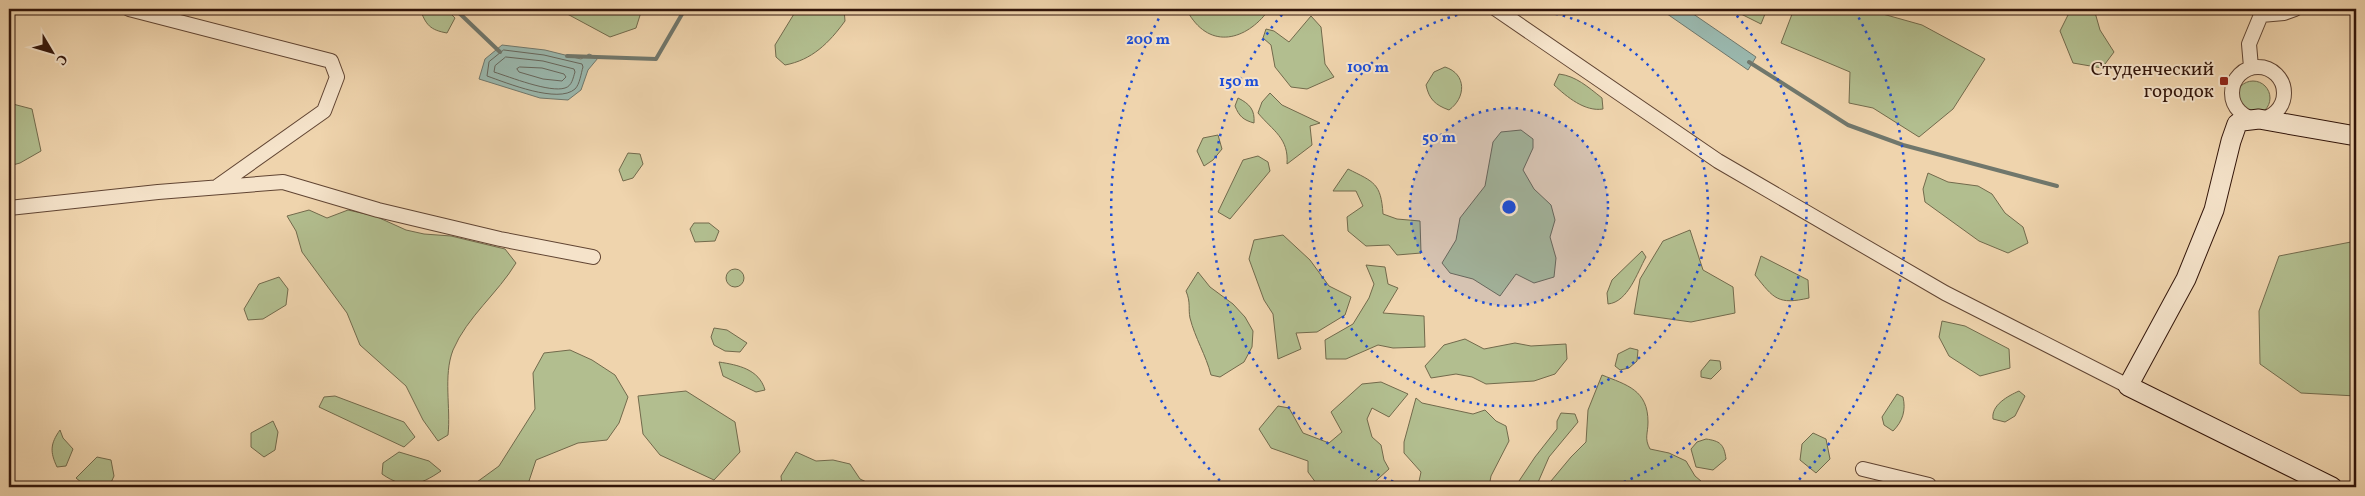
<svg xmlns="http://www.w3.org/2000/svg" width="2365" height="496" font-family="Vollkorn,serif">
<rect width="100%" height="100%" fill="#efd4ad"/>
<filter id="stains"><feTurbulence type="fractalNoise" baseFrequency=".004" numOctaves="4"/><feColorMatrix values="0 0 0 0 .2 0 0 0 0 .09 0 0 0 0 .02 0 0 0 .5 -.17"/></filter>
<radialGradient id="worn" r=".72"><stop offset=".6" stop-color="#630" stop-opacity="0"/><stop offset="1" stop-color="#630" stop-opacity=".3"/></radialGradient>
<path fill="#b2be8f" stroke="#726a4c" d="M 420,9 L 446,9 L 455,18 L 447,33 C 430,30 426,25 420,9 Z
M 558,9 L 642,9 L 636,28 L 610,37 Z
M 797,9 L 844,9 L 845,21 C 829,43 812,60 785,65 L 776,57 L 775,45 Z
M 1170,9 L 1268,9 L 1268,11 C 1246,40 1211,50 1189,14 Z
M 1731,9 L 1767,9 L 1761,24 Z
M 1794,9 L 1865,9 L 1922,25 L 1985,59 L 1953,109 L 1919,137 L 1873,108 L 1849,103 L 1850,72 L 1781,43 Z
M 2071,9 L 2094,9 L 2100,30 L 2114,52 L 2102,68 L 2073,63 L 2060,31 Z
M 1311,16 L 1321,27 L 1325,64 L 1334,77 L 1307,89 L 1291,87 L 1275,67 L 1271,45 L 1263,38 L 1266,29 L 1274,31 L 1289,42 Z
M 1445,67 C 1467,74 1466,98 1449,110 C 1435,105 1429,99 1426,85 L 1434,72 Z
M 1559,74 C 1576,76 1588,87 1602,98 L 1603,109 C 1585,112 1567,97 1554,85 Z
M2236 98a17 17 0 1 1 34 0a17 17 0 1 1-34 0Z
M 1270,93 L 1282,105 L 1320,123 L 1310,126 L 1312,145 L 1287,164 C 1289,138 1273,131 1258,113 L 1262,102 Z
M 1238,98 C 1250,104 1255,110 1254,123 C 1243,120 1239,116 1235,106 Z
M 9,103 L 32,109 L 41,151 L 20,163 L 9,166 Z
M 1521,130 L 1533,139 L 1533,148 L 1523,170 L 1534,189 L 1551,205 L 1555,220 L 1550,237 L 1556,258 L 1554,277 L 1534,283 L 1516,274 L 1500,296 L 1473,279 L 1450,273 L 1442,263 L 1456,240 L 1460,218 L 1485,186 L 1493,142 L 1501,132 Z
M 1218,135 L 1222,149 L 1213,160 L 1204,166 L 1197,151 L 1203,138 Z
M 628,153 L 640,154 L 643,164 L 633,178 L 623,181 L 619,170 Z
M 1258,156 L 1268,162 L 1270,171 L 1230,219 L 1218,212 L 1243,160 Z
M 1348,169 C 1374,182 1381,183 1383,214 L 1397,219 L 1420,221 L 1421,253 L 1397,255 L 1389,245 L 1366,246 L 1348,231 L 1347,217 L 1363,206 L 1356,191 L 1333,191 Z
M 1928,173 L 1948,182 L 1978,186 L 1992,194 L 2005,213 L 2023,227 L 2028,243 L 2008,253 L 1979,241 L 1925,202 L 1923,189 Z
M 309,210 L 327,218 L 348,210 L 375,216 L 406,230 L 424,234 L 451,236 L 505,249 L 516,263 C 498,293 467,317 453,350 C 443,376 451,408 448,435 L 438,441 L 423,420 L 406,386 L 360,345 L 347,313 L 302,252 L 296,231 L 287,216 Z
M 694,223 L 709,223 L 719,231 L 715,241 L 695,242 L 690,229 Z
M 1690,230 L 1703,270 L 1733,287 L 1735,313 L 1691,322 L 1634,314 L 1640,279 L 1663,241 Z
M 1283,235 L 1310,260 L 1329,286 L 1351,297 L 1345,315 L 1317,332 L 1296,333 L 1301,349 L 1278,359 L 1273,314 L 1264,300 L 1249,259 L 1254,240 Z
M 2356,241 L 2356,396 L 2301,393 L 2260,364 L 2259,311 L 2279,256 Z
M 1642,251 L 1646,257 C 1637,273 1628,302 1608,304 L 1607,293 L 1612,280 Z
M 1761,256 L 1808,280 L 1809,298 C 1778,305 1774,299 1755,275 Z
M 1366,265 L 1385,267 L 1388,284 L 1398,288 L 1383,313 L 1424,316 L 1425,347 L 1393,348 L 1378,345 L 1346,359 L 1326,359 L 1325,340 L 1353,324 L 1369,298 L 1374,284 Z
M726 278a9 9 0 1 1 18 0a9 9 0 1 1-18 0Z
M 1198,272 L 1210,287 L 1233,304 L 1245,317 L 1253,331 L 1252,347 L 1244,362 L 1220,377 L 1211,375 C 1206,355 1195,338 1190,318 C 1188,308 1191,303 1186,291 Z
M 279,277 L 288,289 L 286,305 L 263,319 L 248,320 L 244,309 L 259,284 Z
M 1942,321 L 1965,326 L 2009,349 L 2010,368 L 1980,376 L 1949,356 L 1939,337 Z
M 714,328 L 727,330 L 747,343 L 740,352 L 725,351 L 714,345 L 711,337 Z
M 1465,339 L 1484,349 L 1515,343 L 1531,346 L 1566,344 L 1567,359 L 1555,374 L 1534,381 L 1486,384 L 1472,377 L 1456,374 L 1431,378 L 1425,366 L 1444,345 Z
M 1630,348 L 1638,350 L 1637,361 L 1629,368 L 1620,370 L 1615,366 L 1618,354 Z
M 570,350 L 592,360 L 615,375 L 628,397 L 619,423 L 607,440 L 578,443 L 536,460 L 529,481 L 529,487 L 470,487 L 499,466 L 535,409 L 533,373 L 544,353 Z
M 1710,360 L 1720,361 L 1721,369 L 1711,379 L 1701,377 L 1701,371 Z
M 719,362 C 738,365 759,369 765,390 L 756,392 L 723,376 Z
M 1602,375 C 1627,385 1648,390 1648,422 C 1648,434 1644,438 1650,449 L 1669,453 L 1686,461 L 1695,476 L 1708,487 L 1546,487 L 1571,457 L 1586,442 L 1588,410 Z
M 1381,382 L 1408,394 L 1389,417 L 1372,408 L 1367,419 L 1372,437 L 1381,445 L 1384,460 L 1389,469 L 1369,487 L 1319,487 L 1308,472 L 1308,461 L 1271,448 L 1259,429 L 1278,406 L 1289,408 L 1303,433 L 1329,443 L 1342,432 L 1331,412 L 1362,384 Z
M 686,391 L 735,422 L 740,452 L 714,480 L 660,455 L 643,434 L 638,396 Z
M 2019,391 L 2025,396 L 2015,416 L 2005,422 L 1993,419 C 1991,405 2008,396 2019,391 Z
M 1897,394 L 1903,397 C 1906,410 1903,421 1893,431 L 1884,425 L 1882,417 Z
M 335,396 L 404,422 L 415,437 L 404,447 L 319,407 L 324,397 Z
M 1416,398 L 1422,403 L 1473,414 L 1485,410 L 1496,421 L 1506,426 L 1509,441 L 1491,476 L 1489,487 L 1405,487 L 1408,485 L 1418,486 L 1421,472 L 1404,453 L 1404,442 Z
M 1561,413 L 1575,414 L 1578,422 L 1549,457 L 1536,487 L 1515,487 L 1535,457 L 1557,429 L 1557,421 Z
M 273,421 L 278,432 L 275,450 L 264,457 L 251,447 L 251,433 Z
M 60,430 L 63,438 L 73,449 L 66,466 L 57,467 C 50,452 50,444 60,430 Z
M 1813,433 L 1826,439 L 1830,459 L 1816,473 L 1800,460 L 1802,444 Z
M 1706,439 C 1720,441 1724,444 1726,459 L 1713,470 L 1696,467 L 1691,449 L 1697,442 Z
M 399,452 L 429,461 L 441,471 C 419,486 405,490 382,474 L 383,463 Z
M 796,452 L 816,461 L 833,460 L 850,464 L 860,479 L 877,487 L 782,487 L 781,476 Z
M 97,457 L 111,460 L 114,476 L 109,487 L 87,487 L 76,478 Z"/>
<path fill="#9ab8ae" stroke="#70776c" d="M 1660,9 L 1686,9 L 1756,57 L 1748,70 Z
M 502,45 L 545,50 L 581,59 L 589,54 L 598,58 L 588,70 L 581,90 L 568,100 L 540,98 L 479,79 L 485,59 Z"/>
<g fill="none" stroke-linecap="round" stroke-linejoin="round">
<path stroke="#66665c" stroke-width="1" d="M 504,50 L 544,55 L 582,64 L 583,67 C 581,73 580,84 575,89 C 558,104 507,83 487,76 L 489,62 Z
M 506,57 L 543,61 L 574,69 L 575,72 C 573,78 572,86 565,88 C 550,93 510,77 494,72 L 495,66 Z
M 520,67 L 542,68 L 564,74 L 566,77 L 562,81 L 543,79 L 519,72 L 517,69 Z"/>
<path stroke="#70776c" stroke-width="4" d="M 455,9 L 500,52
M 567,56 L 656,59 L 685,9
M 1749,62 L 1848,125 L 1903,145 L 2057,186"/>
<g stroke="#614533" stroke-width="16">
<path id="street" d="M 129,9 L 331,61 L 337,77 L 324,111 L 218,186
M 1496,9 L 1718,161 L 1945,293 L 2128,386
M 2251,67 L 2249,44 L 2261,15 L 2284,13 L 2295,9
M2232 93a26 26 0 1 1 52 0a26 26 0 1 1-52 0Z
M 9,208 L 158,192 L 283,182 L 378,210 L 500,239 L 593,257
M 1863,469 L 1929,485 L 1930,487"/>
</g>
<g stroke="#32150a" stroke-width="21">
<path id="secondary" d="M 2332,487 L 2128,386 L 2186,279 L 2214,210 L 2231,141 L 2237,124 L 2242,121 L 2259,119 L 2356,136"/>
</g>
<use href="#street" stroke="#f5e3ca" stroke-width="14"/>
<use href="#secondary" stroke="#f5e3ca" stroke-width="19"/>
</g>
<circle cx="1509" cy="207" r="99" fill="#1d4ed8" fill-opacity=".12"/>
<g fill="none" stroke="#1d4ed8" stroke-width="2.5" stroke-dasharray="2.5 5">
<circle cx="1509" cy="207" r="99"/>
<path d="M1526 9A199 199 0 1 1 1492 9"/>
<path d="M1407 487A298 298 0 0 1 1286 10M1732 10A298 298 0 0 1 1611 487"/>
<path d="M1225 486A398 398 0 0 1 1163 11M1855 11A398 398 0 0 1 1793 486"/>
</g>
<rect fill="#8f2418" stroke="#f5e3ca" stroke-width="2" x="2219" y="76" width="10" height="10" rx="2.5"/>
<g text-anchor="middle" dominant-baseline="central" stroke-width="4" stroke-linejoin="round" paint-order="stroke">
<g font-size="19" fill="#32150a" stroke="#f5e3ca" text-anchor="end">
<text x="2214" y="70">Студенческий<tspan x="2214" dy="22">городок</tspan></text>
</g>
</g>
<circle cx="1509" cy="207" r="8" fill="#1d4ed8" stroke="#f5e3ca" stroke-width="2.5"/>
<g font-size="15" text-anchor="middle" font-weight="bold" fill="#1d4ed8" stroke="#f5e3ca" stroke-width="4" stroke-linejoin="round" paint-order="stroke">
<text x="1148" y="44">200 m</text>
<text x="1368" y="72">100 m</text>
<text x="1239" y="86">150 m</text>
<text x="1439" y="142">50 m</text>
</g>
<rect width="2365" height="496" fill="none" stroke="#efd4ad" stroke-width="30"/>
<rect x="10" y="10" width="2345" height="476" fill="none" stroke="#32150a" stroke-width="2.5"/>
<rect x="15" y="15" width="2335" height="466" fill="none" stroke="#32150a"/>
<g transform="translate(52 52) rotate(128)" stroke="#f5e3ca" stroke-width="4" paint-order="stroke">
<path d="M0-4L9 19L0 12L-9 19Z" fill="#32150a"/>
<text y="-8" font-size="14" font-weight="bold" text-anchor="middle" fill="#32150a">С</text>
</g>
<rect width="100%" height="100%" filter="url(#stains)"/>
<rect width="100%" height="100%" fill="url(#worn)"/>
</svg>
